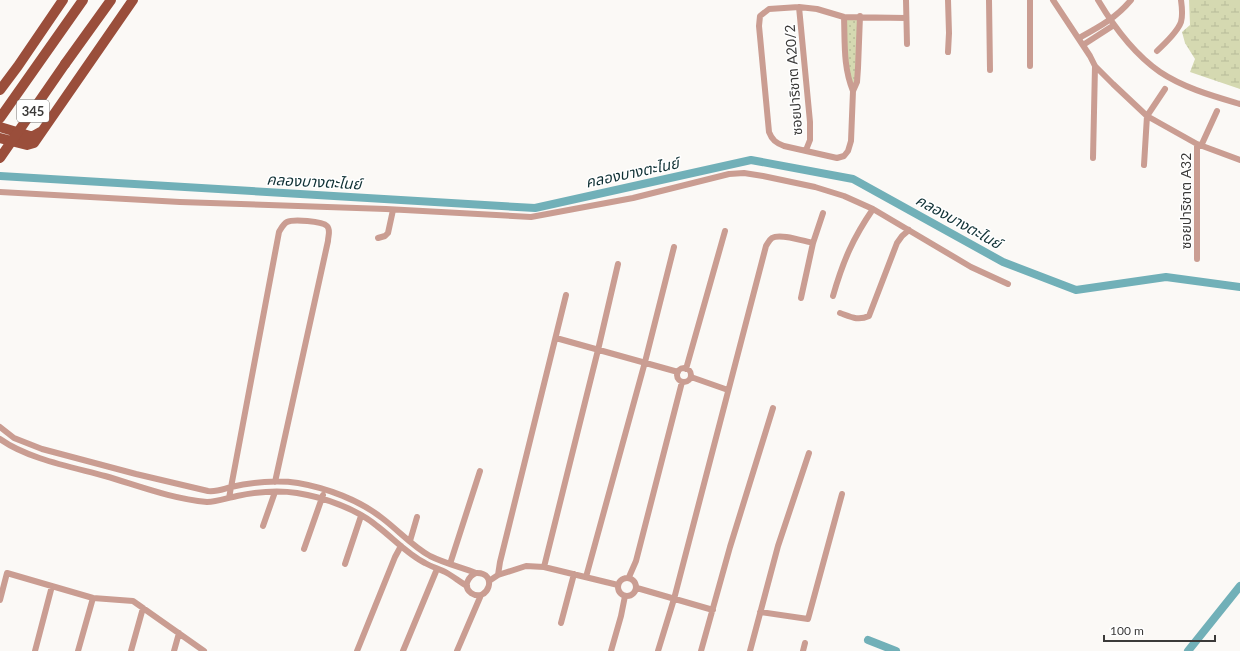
<svg xmlns="http://www.w3.org/2000/svg" width="1240" height="651" font-family="Lato,'Noto Sans Thai',sans-serif">
<defs>
<pattern id="wetland-marsh" width="20" height="14" patternUnits="userSpaceOnUse"><rect width="20" height="14" fill="#d5d9b1"/><path d="M1 5h8M5 5V1M11 12h8M15 12V8" fill="none" stroke="#b8bb99"/></pattern>
<pattern id="park-dots" width="8" height="8" patternUnits="userSpaceOnUse"><rect width="8" height="8" fill="#d5d9b1"/><path d="M2 2h.1M6 6h.1" fill="none" stroke="#b8bb99" stroke-width="1.8" stroke-linecap="round"/></pattern>
</defs>
<rect width="100%" height="100%" fill="#fbf9f6"/>
<path fill="url(#wetland-marsh)" d="M 1189,0 L 1240,0 L 1240,89 L 1190,72 L 1195,59 L 1185,43 L 1182,32 L 1190,25 Z"/>
<path fill="url(#park-dots)" d="M 860,16 L 858,68 L 853,91 L 848,80 L 844,17 Z"/>
<g fill="none" stroke-linecap="round" stroke-linejoin="round">
<path stroke="#71b0b8" stroke-width="8" d="M 0,176 L 535,208 L 751,160 L 853,179 L 1003,262 L 1076,290 L 1166,277 L 1240,287
M 868,640 L 896,651
M 1188,651 L 1240,586"/>
<path stroke="#ca9d92" stroke-width="6" d="M 906,0 L 907,44
M 948,0 L 949,33 L 948,52
M 989,0 L 990,70
M 1030,0 L 1030,66
M 1053,0 L 1090,56 L 1095,66 L 1113,84 L 1147,116 L 1197,144 L 1240,160
M 1098,0 C 1114,27 1134,54 1160,72 C 1184,88 1213,96 1240,104
M 799,7 L 810,122 L 810,140 L 806,150
M 860,16 L 858,68 L 857,82 L 853,91 L 851,141 L 848,151 L 844,156 L 837,158 L 784,146 C 776,143 772,140 769,132 L 759,26 L 760,16 L 769,9 L 799,7 L 817,9 L 844,17 L 906,18
M 844,17 C 845,42 843,67 853,91
M 1079,38 C 1099,27 1116,18 1131,0
M 1083,45 L 1114,25
M 1157,51 C 1165,43 1177,33 1181,22 C 1183,15 1182,7 1181,0
M 1197,144 L 1197,259
M 1201,146 L 1217,111
M 1093,158 L 1095,66
M 1144,165 L 1147,116 L 1165,89
M 0,192 L 180,202 L 386,209 L 531,217 L 633,198 L 729,174 L 744,173 L 763,176 L 815,187 L 844,196 L 873,209 L 971,267 L 1008,284
M 378,238 L 385,236 L 388,233 L 393,210
M 833,296 C 843,261 853,238 873,209
M 801,298 L 813,243 L 823,213
M 840,313 C 851,317 858,321 869,316 L 897,243 L 902,236 L 909,230
M 556,338 L 678,372
M677 375a7 7 0 1 1 14 0a7 7 0 1 1-14 0Z
M 686,369 L 725,231
M 691,377 L 728,390
M 0,427 L 14,438 L 42,449 L 136,474 L 208,491 C 217,492 223,489 231,487 C 251,482 278,480 298,483 C 327,488 359,500 382,518 C 398,530 412,546 430,556 C 444,563 460,567 476,573 C 499,572 488,604 471,593 C 462,586 469,576 476,573
M 0,439 C 28,459 72,467 105,476 C 139,486 172,499 207,502 C 217,502 227,498 237,496 C 256,492 278,490 297,493 C 323,497 357,509 377,526 C 393,538 407,554 425,563 C 432,567 440,569 447,573 C 454,577 460,582 467,586
M 229,498 L 279,232 C 281,229 283,224 287,222 C 293,219 322,221 327,226 C 331,230 328,236 328,241 L 275,482
M 263,526 L 275,492
M 410,541 L 417,517
M 304,549 L 323,495
M 345,564 L 361,516
M 450,564 L 480,471
M 544,567 L 598,350 L 618,264
M 498,575 L 500,562 L 566,295
M 586,577 L 645,362 L 674,247
M 629,577 L 636,561 L 682,382
M618 587a9 9 0 1 1 18 0a9 9 0 1 1-18 0Z
M 489,581 L 498,575 L 526,566 L 544,567 L 618,585
M 637,588 L 713,610
M 0,600 L 7,573 L 93,598 L 133,601 L 204,651
M 760,612 L 808,619 L 842,494
M 561,623 L 574,574
M 35,651 L 52,586
M 78,651 L 93,598
M 131,651 L 143,608
M 174,651 L 179,633
M 357,651 L 395,557 L 401,546
M 403,651 L 437,569
M 457,651 L 481,595
M 611,651 L 621,616 L 625,596
M 658,651 L 674,599 L 766,246 C 768,243 769,240 772,238 C 780,233 803,241 813,243
M 701,651 L 730,547 L 773,408
M 750,651 L 778,546 L 809,453
M 803,651 L 805,643"/>
<path stroke="#9a4e3b" stroke-width="10" d="M 65,64 L 111,0
M 0,90 L 18,66 L 63,0
M 0,118 L 83,0
M 0,127 L 30,136 L 33,136 L 42,131
M 0,138 L 27,145 L 34,143 L 133,0"/>
<path stroke="#9a4e3b" stroke-width="10" d="M 0,158 L 65,64"/>
</g>
<g text-anchor="middle" dominant-baseline="central" stroke-width="3" stroke-linejoin="round" paint-order="stroke">
<rect fill="#fff" stroke="#767574" stroke-width="1" x="17" y="100" width="32" height="22" rx="3"/>
<g font-size="13" font-weight="bold" fill="#3b3a39">
<text x="33" y="111">345</text>
</g>
<g font-size="14" fill="#3b3a39" stroke="#fff">
<text transform="translate(793 80) rotate(-94)">ซอยปาริชาต A20/2</text>
<text transform="translate(1185 201) rotate(-90)">ซอยปาริชาต A32</text>
</g>
<g font-size="15" font-style="italic" fill="#0f3034" stroke="#fff">
<text transform="translate(632 172) rotate(-12)">คลองบางตะไนย์</text>
<text transform="translate(314 181) rotate(3)">คลองบางตะไนย์</text>
<text transform="translate(959 221) rotate(29)">คลองบางตะไนย์</text>
</g>
</g>
<path d="M1104 635v6h111v-6" fill="none" stroke="#3b3a39" stroke-width="2"/>
<text x="1110" y="635" font-size="12" fill="#3b3a39" stroke="#ffffff" stroke-width="3" paint-order="stroke">100 m</text>
</svg>
